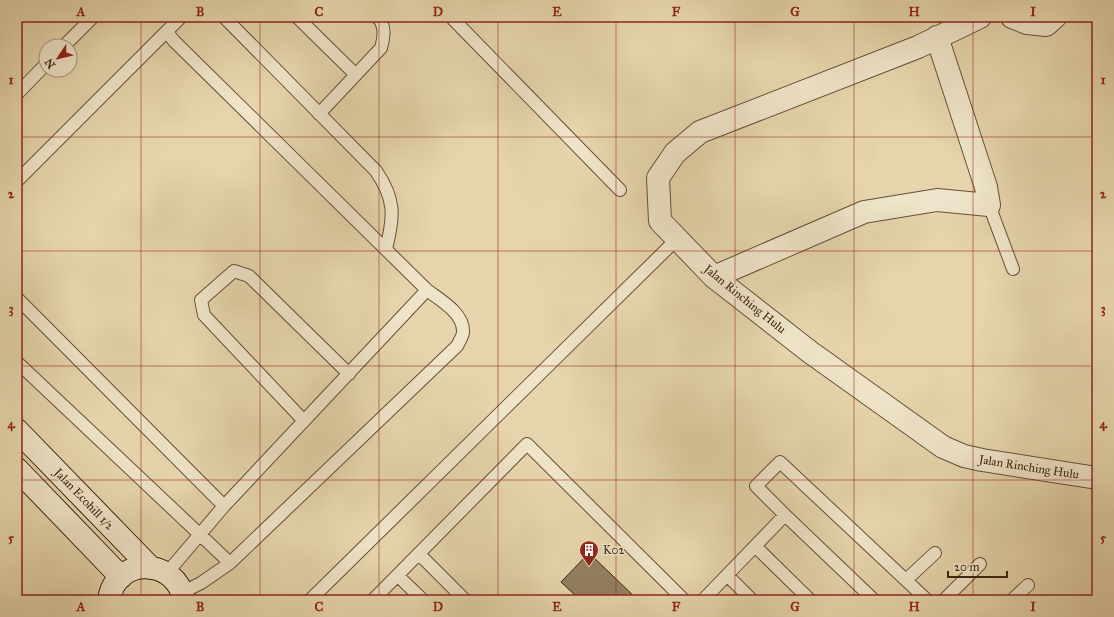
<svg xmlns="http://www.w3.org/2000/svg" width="1114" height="617" font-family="'IM FELL Great Primer',serif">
<rect width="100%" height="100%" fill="#e6d5ac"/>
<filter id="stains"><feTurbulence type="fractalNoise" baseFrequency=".005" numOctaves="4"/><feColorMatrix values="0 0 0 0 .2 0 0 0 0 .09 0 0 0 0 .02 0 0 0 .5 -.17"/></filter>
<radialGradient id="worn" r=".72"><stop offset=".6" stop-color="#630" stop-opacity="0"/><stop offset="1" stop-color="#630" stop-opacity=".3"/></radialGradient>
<path fill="#938061" stroke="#392310" d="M 589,553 L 638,600 L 577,600 L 578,598 L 561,582 Z"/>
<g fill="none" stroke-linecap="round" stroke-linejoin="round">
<g stroke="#645037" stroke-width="14">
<path id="lane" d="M 224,17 L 376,171 C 396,200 394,217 386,249
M 297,17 L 355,74
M 451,17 L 620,190
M 167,32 L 174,41 L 427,290 C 440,300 464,313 463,332 C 463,336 459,342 457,346 L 230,563 L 201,583 L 183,592
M 64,46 L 93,17
M 17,94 L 46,64
M 319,114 L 381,48 C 384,37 386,25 377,17
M 17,181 L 181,17
M 989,205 L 1013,269
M 17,298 L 224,506
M 17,362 L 230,563
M 304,421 L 204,315 L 201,300 L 234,271 L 249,276 L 349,374
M 785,515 L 756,486 L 780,462 L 927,600
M 755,546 L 810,600
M 419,554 L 465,600
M 167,573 L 224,506 L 427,290
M 727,575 L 752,600
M 398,576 L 423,600
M 906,580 L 935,553
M 310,600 L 677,239
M 373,600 L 527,444 L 684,600
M 703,600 L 785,515 L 874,600
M 944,600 L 980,564
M 1012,600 L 1028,585"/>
</g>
<g stroke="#645037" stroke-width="24">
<path id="street" d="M 980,17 L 918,47 L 700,132 L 675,153 L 658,178 L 660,221 L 714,277 L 810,352 L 943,447 L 964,456 L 982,460 L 1097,478
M 1012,17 L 1027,23 L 1046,25 L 1055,17
M 714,277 L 864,212 L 937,200 L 989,205 L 986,187 L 937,37"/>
</g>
<g stroke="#392310" stroke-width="24">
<path id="secondary" d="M 17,430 L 151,568
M 17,469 L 121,577
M 109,600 C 115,556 176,557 184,600"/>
</g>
<use href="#lane" stroke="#efe4c9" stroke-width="12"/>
<use href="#street" stroke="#efe4c9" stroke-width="22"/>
<use href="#secondary" stroke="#efe4c9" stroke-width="22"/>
</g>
<path fill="none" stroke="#8f2418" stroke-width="1" stroke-opacity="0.55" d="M 141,17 L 141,600M 260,17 L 260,600M 379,17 L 379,600M 498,17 L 498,600M 616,17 L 616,600M 735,17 L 735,600M 854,17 L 854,600M 973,17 L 973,600M 17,137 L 1097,137M 17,251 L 1097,251M 17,366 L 1097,366M 17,480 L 1097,480"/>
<defs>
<g id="building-pin" transform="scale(1)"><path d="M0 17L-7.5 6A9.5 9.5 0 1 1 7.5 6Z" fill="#8f2418" stroke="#efe4c9"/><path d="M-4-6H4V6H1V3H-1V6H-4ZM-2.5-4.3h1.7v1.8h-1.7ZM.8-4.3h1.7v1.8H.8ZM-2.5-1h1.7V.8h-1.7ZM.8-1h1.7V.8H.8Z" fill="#fff"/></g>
</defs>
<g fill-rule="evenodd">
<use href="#building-pin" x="589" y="550"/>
</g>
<g text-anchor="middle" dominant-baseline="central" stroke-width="3" stroke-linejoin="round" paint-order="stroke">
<g font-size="12" fill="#392310" stroke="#efe4c9">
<text transform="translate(745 299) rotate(39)">Jalan Rinching Hulu</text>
<text transform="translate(1029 467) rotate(9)">Jalan Rinching Hulu</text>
<text transform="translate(84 499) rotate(46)">Jalan Ecohill 1/2</text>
</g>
<g font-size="12" fill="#392310" stroke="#efe4c9" text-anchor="start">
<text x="603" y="550">K02</text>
</g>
</g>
<rect width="1114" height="617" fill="none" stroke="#e6d5ac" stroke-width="44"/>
<g transform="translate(58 58) rotate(235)"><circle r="19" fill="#efe4c9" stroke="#a6977f"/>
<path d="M0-3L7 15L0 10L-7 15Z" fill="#8f2418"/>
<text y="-6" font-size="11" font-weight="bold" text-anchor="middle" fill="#392310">N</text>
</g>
<path d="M948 571v6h59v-6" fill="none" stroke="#392310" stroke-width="2"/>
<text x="954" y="571" font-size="12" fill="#392310" stroke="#efe4c9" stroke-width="3" paint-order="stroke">20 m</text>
<rect x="22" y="22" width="1070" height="573" fill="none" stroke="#8f2418" stroke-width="1.5"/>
<g font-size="13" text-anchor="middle" font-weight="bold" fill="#8f2418">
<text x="81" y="16">A</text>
<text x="200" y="16">B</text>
<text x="319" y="16">C</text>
<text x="438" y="16">D</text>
<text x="557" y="16">E</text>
<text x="676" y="16">F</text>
<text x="795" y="16">G</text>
<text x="914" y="16">H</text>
<text x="1033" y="16">I</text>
<text x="11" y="84">1</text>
<text x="1103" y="84">1</text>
<text x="11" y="198">2</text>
<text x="1103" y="198">2</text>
<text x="11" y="313">3</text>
<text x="1103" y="313">3</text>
<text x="11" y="428">4</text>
<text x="1103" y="428">4</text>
<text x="11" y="542">5</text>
<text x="1103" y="542">5</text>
<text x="81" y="611">A</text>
<text x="200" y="611">B</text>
<text x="319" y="611">C</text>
<text x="438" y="611">D</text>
<text x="557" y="611">E</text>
<text x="676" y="611">F</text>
<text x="795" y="611">G</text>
<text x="914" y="611">H</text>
<text x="1033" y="611">I</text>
</g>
<rect width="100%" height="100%" filter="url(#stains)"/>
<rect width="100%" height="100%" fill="url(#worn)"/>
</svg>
